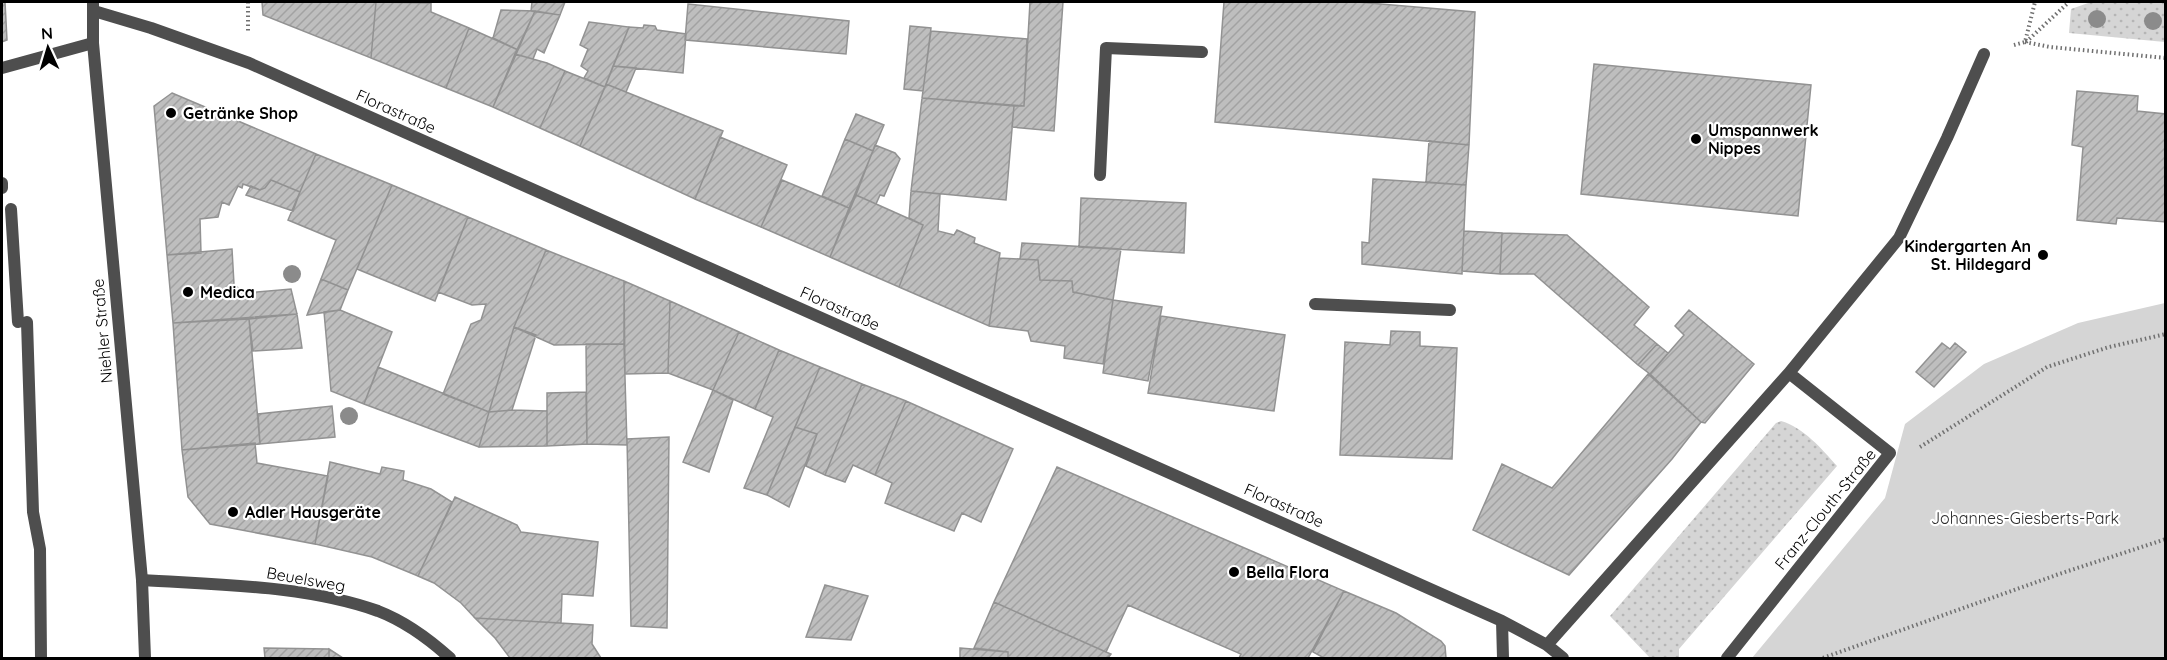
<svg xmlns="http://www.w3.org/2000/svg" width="2167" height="660" font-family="Quicksand,sans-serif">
<defs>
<pattern id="grass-dots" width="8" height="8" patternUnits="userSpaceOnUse" patternTransform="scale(1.5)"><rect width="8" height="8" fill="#d5d5d5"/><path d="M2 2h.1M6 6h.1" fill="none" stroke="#b5b5b5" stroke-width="1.8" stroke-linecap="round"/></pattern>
<pattern id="building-hatch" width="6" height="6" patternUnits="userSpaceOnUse" patternTransform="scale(1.5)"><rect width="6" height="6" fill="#bebebe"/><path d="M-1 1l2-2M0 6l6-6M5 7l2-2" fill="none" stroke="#a2a2a2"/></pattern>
</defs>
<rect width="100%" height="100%" fill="#fff"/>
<path fill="url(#grass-dots)" d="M 2091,2 L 2165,2 L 2165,42 L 2069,33 L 2071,9 Z
M 1781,421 C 1803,427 1822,449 1837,466 L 1679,649 L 1679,658 L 1650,658 L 1610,616 L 1776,423 Z"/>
<path fill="#d5d5d5" d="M 2165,303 L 2165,658 L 1752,658 L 1885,498 L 1905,424 L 1984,364 L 2078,323 Z"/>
<path fill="url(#building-hatch)" stroke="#929292" stroke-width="1.5" d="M 2,2 L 5,2 L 7,40 L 2,42 Z
M 262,2 L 376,2 L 371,58 L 263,15 Z
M 376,2 L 431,3 L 431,12 L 469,28 L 446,88 L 371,58 Z
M 532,2 L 565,2 L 560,15 L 531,11 Z
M 1030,2 L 1063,2 L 1054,131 L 1012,127 L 1014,106 L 1024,106 Z
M 1224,2 L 1357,2 L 1475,12 L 1469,145 L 1215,122 Z
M 688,4 L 849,21 L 846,54 L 685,40 Z
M 501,10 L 535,11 L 518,50 L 493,38 Z
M 535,11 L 560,15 L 544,53 L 537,49 L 533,59 L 515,54 Z
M 589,22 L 629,27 L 605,87 L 584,78 L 588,71 L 581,66 L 588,49 L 580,45 Z
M 644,25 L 655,26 L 657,30 L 686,34 L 683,73 L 613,66 L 629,27 L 643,28 Z
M 910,26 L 931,28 L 923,91 L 904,89 Z
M 469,28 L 518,50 L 493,107 L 446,88 Z
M 931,31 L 1027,39 L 1024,106 L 922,98 Z
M 515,54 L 547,63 L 565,71 L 540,128 L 493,107 Z
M 1594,64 L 1811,85 L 1798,216 L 1581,194 Z
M 613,66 L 636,68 L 626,92 L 606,84 Z
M 565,71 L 605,87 L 580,146 L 540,128 Z
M 606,84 L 723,131 L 695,199 L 580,146 Z
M 2077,91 L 2138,96 L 2137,111 L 2166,114 L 2166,222 L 2117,218 L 2116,224 L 2077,220 L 2083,147 L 2072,145 Z
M 172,93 L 316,154 L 300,192 L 271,180 L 265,188 L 260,190 L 243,184 L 242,188 L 238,186 L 229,205 L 222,202 L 218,217 L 200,219 L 201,253 L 167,255 L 154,106 Z
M 922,98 L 1014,106 L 1006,200 L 911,191 Z
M 856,114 L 884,125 L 873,151 L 845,139 Z
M 720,137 L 787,165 L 761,227 L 695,199 Z
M 845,139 L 873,151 L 849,208 L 822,196 Z
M 1429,141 L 1469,145 L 1466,185 L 1426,182 Z
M 875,145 L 895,153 L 900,159 L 884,196 L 880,195 L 876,204 L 856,195 Z
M 316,154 L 392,185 L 348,290 L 321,279 L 336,240 L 288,220 Z
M 1373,179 L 1466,185 L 1462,274 L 1362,264 L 1362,242 L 1369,243 Z
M 271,180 L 300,192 L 293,211 L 246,195 L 251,186 L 260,190 L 265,188 Z
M 782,180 L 849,208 L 830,257 L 761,227 Z
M 392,185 L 468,217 L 435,301 L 357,269 Z
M 911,191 L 940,194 L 938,231 L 954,235 L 957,230 L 975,238 L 974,243 L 1000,253 L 989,326 L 899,287 L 923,225 L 909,218 Z
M 856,195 L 923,225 L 899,287 L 830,257 Z
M 1081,198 L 1186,203 L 1184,253 L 1079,247 Z
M 468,217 L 546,250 L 514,327 L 489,412 L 443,394 L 471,324 L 481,320 L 486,304 L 472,305 L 438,292 Z
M 1464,231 L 1502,233 L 1500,274 L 1462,271 Z
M 1502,233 L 1567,235 L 1649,307 L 1634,325 L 1657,344 L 1638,365 L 1534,274 L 1500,274 Z
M 1022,243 L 1121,249 L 1113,300 L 1073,292 L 1072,281 L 1040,280 L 1038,260 L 1020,259 Z
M 232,249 L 234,284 L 244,293 L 291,289 L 297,314 L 173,323 L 167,255 Z
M 546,250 L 624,281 L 624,344 L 554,345 L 514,327 Z
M 999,258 L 1038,260 L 1040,280 L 1072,281 L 1073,292 L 1113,300 L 1103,364 L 1064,358 L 1065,346 L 1031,341 L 1028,331 L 989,326 Z
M 321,279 L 348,290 L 340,310 L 307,315 Z
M 624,281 L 670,301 L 668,373 L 625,374 Z
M 1113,300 L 1162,307 L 1148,381 L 1103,373 Z
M 670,301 L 739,332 L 713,390 L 668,373 Z
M 340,310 L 392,332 L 364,404 L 331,391 L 324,312 Z
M 1689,310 L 1754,364 L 1705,423 L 1701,422 L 1650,374 L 1684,335 L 1675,326 Z
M 297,314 L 302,348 L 253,351 L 249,319 Z
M 1161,316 L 1285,335 L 1274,411 L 1148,393 Z
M 249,319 L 260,444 L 182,450 L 173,323 Z
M 514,327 L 536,335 L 512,410 L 489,412 Z
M 1391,331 L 1420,332 L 1420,346 L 1457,348 L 1452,459 L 1340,455 L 1345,342 L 1390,345 Z
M 739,332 L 779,350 L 755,409 L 713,390 Z
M 1942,343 L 1950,349 L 1955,343 L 1966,352 L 1934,387 L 1916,372 Z
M 586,344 L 624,344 L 627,445 L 587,444 Z
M 1657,344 L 1668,353 L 1650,374 L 1638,365 Z
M 779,350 L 820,367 L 767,495 L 744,488 L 773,417 L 755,409 Z
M 378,367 L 489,412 L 479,447 L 364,404 Z
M 820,367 L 862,384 L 825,475 L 806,466 L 817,434 L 795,427 Z
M 1648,374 L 1701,422 L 1672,459 L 1569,575 L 1473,530 L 1502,464 L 1552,488 Z
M 862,384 L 906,401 L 875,475 L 853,465 L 845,482 L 825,475 Z
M 713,390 L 733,400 L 709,472 L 683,462 Z
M 586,392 L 587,444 L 547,446 L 547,393 Z
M 906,401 L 1013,449 L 981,522 L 962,513 L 954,531 L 885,503 L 892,483 L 875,475 Z
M 332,406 L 335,437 L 260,444 L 258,414 Z
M 512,410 L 547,411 L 547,446 L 479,447 L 489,412 Z
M 795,427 L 817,434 L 789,507 L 767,495 Z
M 669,437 L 667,628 L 631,626 L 627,439 Z
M 255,443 L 257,463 L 328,476 L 315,544 L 210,524 L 188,497 L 182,450 Z
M 330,462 L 380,474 L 382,467 L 404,471 L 403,480 L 431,489 L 452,502 L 418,576 L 372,557 L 315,544 Z
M 1057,467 L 1344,591 L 1308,658 L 1239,658 L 1241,654 L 1128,605 L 1106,652 L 994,602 Z
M 455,497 L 517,525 L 521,532 L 598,542 L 593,596 L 562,594 L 561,623 L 475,618 L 461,603 L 434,583 L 418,576 Z
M 825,585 L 868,596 L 851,640 L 806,637 Z
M 1344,591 L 1396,613 L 1441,641 L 1445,646 L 1446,658 L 1324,658 L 1313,652 Z
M 994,602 L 1106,652 L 1111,654 L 1108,658 L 1008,658 L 1008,652 L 974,648 Z
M 475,618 L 593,625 L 592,644 L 601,658 L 510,658 L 495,638 Z
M 264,648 L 329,649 L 329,658 L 265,658 Z
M 960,648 L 1008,652 L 1008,658 L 960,658 Z
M 329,649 L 343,658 L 329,658 Z"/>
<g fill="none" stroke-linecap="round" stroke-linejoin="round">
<path stroke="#707070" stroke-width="4" stroke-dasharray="1.5 3" stroke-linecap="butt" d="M 248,2 L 248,31
M 2025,42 L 2050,47 L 2166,58
M 2026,42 L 2069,2
M 2014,45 L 2025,42 L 2035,2
M 1920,447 L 2047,367 L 2109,347 L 2166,334
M 1823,658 L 2059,574 L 2166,539"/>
<path stroke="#4e4e4e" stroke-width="12" d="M 1100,175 L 1106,48 L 1202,52
M 2,183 L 2,188
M 11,209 L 18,322
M 1315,304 L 1450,310
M 27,322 L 33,512 L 40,549 L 41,658"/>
<path stroke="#4e4e4e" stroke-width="12" d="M 94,11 L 151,28 L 249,63 L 1502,621 L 1547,645 L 1563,658
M 2,68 L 93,43
M 1789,373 L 1899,238 L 1947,138 L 1984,54
M 142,580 C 218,585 305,585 378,611 C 404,621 429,639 450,658
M 1502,621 L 1503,658
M 1547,645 L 1789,373 L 1890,453 L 1727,658"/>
<path stroke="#4e4e4e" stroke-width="12" d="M 93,2 L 93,43 L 142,580 L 145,658"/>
</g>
<g fill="#8b8b8b">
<circle cx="2097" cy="19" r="9"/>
<circle cx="2153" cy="21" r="9"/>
<circle cx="292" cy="274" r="9"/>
<circle cx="349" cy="416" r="9"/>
</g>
<g fill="#000" stroke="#fff" stroke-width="2">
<circle cx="171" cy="113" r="6"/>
<circle cx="1696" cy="139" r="6"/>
<circle cx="2043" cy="255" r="6"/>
<circle cx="188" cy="292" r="6"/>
<circle cx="233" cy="512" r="6"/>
<circle cx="1234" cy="572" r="6"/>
</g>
<g text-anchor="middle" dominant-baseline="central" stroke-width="4.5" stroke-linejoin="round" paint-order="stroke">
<g font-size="16" fill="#000" stroke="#fff">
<text transform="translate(396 111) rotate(24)">Florastraße</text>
<text transform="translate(840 308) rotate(24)">Florastraße</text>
<text transform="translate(102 331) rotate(-95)">Niehler Straße</text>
<text transform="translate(1284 505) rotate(24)">Florastraße</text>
<text transform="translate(1825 509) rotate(-51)">Franz-Clouth-Straße</text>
<text transform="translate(306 579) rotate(10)">Beuelsweg</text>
</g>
<g font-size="16" font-weight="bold" fill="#000" stroke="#fff" text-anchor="start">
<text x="183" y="113">Getränke Shop</text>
<text x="1708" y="130">Umspannwerk<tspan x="1708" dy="18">Nippes</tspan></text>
<text x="2031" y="246" text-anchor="end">Kindergarten An<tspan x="2031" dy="18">St. Hildegard</tspan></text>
<text x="200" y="292">Medica</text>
<text x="245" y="512">Adler Hausgeräte</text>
<text x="1246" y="572">Bella Flora</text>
</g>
<g font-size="16" fill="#2c2c2c" stroke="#fff">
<text x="2025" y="518">Johannes-Giesberts-Park</text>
</g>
</g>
<rect width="2167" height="660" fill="none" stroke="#000000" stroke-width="6"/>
<g transform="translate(48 48) rotate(356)" stroke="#ffffff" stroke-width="4.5" paint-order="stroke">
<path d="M0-4.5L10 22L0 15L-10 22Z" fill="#000000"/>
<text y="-9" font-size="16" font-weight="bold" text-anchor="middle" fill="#000000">N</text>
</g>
</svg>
